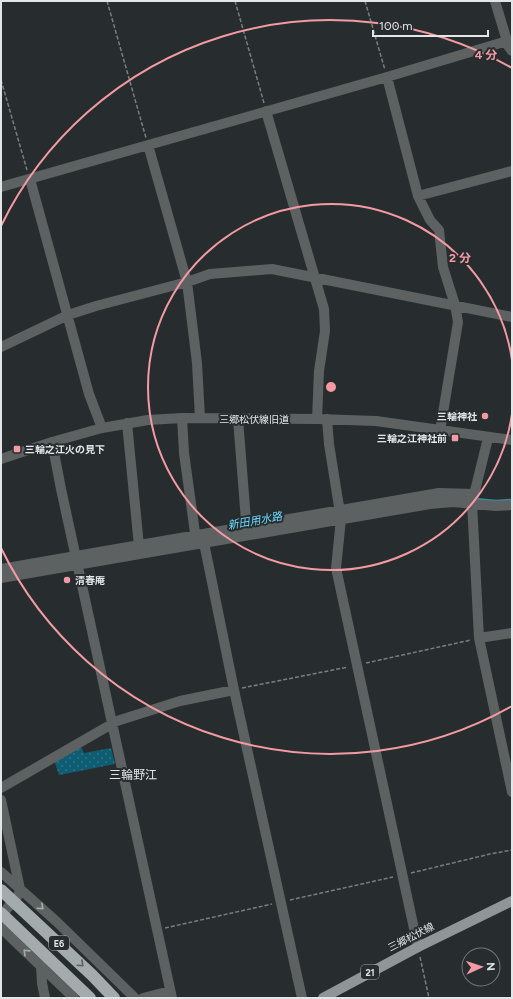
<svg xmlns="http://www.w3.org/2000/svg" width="513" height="999" font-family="Figtree,'Noto Sans JP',sans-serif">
<defs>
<pattern id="grass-dots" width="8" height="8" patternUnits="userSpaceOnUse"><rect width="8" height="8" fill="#0e5d73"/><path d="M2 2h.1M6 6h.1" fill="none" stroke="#317487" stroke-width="1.8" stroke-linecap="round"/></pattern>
</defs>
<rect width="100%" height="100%" fill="#272d2f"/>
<path fill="url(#grass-dots)" d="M 81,747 L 84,753 L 111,748 L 115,764 L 59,775 L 54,760 Z"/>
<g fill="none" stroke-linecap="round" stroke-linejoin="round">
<path stroke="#3d88a1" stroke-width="2.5" d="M 475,499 L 496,501 L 512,500"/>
<path stroke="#797e80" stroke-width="1.5" stroke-dasharray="4 2" stroke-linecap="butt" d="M 107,1 L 146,138
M 235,1 L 264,103
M 365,1 L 385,70
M 1,80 L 27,170
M 454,423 L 456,411 L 475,414
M 366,663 L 471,640
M 242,688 L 348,667
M 411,873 L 490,854 L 512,850
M 290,900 L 393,877
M 165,928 L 272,904
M 420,957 L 429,998"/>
<path stroke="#5e6162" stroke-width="10" d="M 505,42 L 512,51
M 387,77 L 418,196 L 430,220 L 439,230 L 443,267 L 455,305 L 458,322 L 440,431
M 266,111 L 324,309 L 325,331 L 319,371 L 317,419
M 148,145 L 187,282 L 197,363 L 200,418
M 30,179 L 89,394 L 102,428
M 1,187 L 387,77 L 507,41 L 495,1
M 418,196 L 512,171
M 1,347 L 68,315 L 96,306 L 187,282 L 210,274 L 272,269 L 512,317
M 182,418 L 184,453 L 196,540
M 238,419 L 247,533
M 327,419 L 329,444 L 341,519 L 336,568 L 418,947
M 127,423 L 139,546
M 488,438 L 472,503 L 479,638 L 512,792
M 52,442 L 61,489 L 172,998
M 1,459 L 52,442 L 102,428 L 148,420 L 182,418 L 317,419 L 376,421 L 512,440
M 204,543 L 234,690 L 302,998
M 1,569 L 439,493 L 474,494
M 1,578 L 430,504 L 453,502 L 496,506 L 512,505
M 479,638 L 512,633
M 1,788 L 117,721 L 180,701 L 234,690
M 1,800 L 20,889 L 19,894 L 1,916
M 1,872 L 57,922 L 135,998
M 1,928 L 74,998
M 41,966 L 42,983 L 45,998
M 143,998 L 170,991"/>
<path stroke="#909698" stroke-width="10" d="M 323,998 L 418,947 L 512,901"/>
<path stroke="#a4abad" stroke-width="12" d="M 1,890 L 92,975 L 114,998
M 1,913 L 90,998"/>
</g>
<defs><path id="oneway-chevron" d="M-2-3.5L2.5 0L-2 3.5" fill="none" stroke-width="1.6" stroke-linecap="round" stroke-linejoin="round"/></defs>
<g stroke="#a7aaab">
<use href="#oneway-chevron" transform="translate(41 907) rotate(42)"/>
<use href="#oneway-chevron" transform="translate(26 952) rotate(-136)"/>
</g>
<use stroke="#595f61" href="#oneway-chevron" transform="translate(81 964) rotate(43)"/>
<g fill="none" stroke="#f49aa3" stroke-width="2">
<path d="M512 414A183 183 0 1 1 512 360"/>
<path d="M512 706A367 367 0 0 1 1 548M1 226A367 367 0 0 1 512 68"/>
</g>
<g fill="#f49aa3" stroke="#272d2f" stroke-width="1.5">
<circle cx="485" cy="416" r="4"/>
<rect x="451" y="434" width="8" height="8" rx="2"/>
<rect x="13" y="445" width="8" height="8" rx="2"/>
<circle cx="67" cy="580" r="4"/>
</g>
<g text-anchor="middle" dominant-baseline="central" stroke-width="4" stroke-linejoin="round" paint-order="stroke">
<g fill="#272d2f" stroke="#aaaeb0" stroke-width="1">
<rect x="49" y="936" width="20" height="14" rx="3"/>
<rect x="361" y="965" width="18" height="14" rx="3"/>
</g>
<g font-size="9" font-weight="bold" fill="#e2e6e7">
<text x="59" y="943">E6</text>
<text x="370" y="972">21</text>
</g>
<g font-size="10" font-weight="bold" fill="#e2e6e7" stroke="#272d2f" text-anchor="end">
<text x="477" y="416">三輪神社</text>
<text x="447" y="438">三輪之江神社前</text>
<text x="25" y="449" text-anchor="start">三輪之江火の見下</text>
<text x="75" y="580" text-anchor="start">清春庵</text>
</g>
<g font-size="10" fill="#e2e6e7" stroke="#272d2f">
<text x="254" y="419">三郷松伏線旧道</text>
<text transform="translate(411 937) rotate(-27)">三郷松伏線</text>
</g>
<g font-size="11" font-style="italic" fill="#6ad7fc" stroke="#272d2f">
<text transform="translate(255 521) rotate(-10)">新田用水路</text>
</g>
<g font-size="12" fill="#e2e6e7" stroke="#272d2f">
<text x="133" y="775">三輪野江</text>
</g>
</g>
<circle cx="331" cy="387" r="6" fill="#f49aa3" stroke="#272d2f" stroke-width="2"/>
<g font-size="12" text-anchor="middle" font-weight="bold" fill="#f49aa3" stroke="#272d2f" stroke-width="4" stroke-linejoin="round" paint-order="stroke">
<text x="486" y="59">4 分</text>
<text x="460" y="262">2 分</text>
</g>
<rect width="513" height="999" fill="none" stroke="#e2e6e7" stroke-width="4"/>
<g transform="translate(481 967) rotate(87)"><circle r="19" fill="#272d2f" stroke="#727779"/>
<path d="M0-3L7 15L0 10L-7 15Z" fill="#f49aa3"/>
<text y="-6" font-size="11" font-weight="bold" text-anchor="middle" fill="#e2e6e7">N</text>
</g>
<path d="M373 30v6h115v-6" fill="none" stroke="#e2e6e7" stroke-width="2"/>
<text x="379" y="30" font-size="12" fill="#e2e6e7" stroke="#272d2f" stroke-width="3" paint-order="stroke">100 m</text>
</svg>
